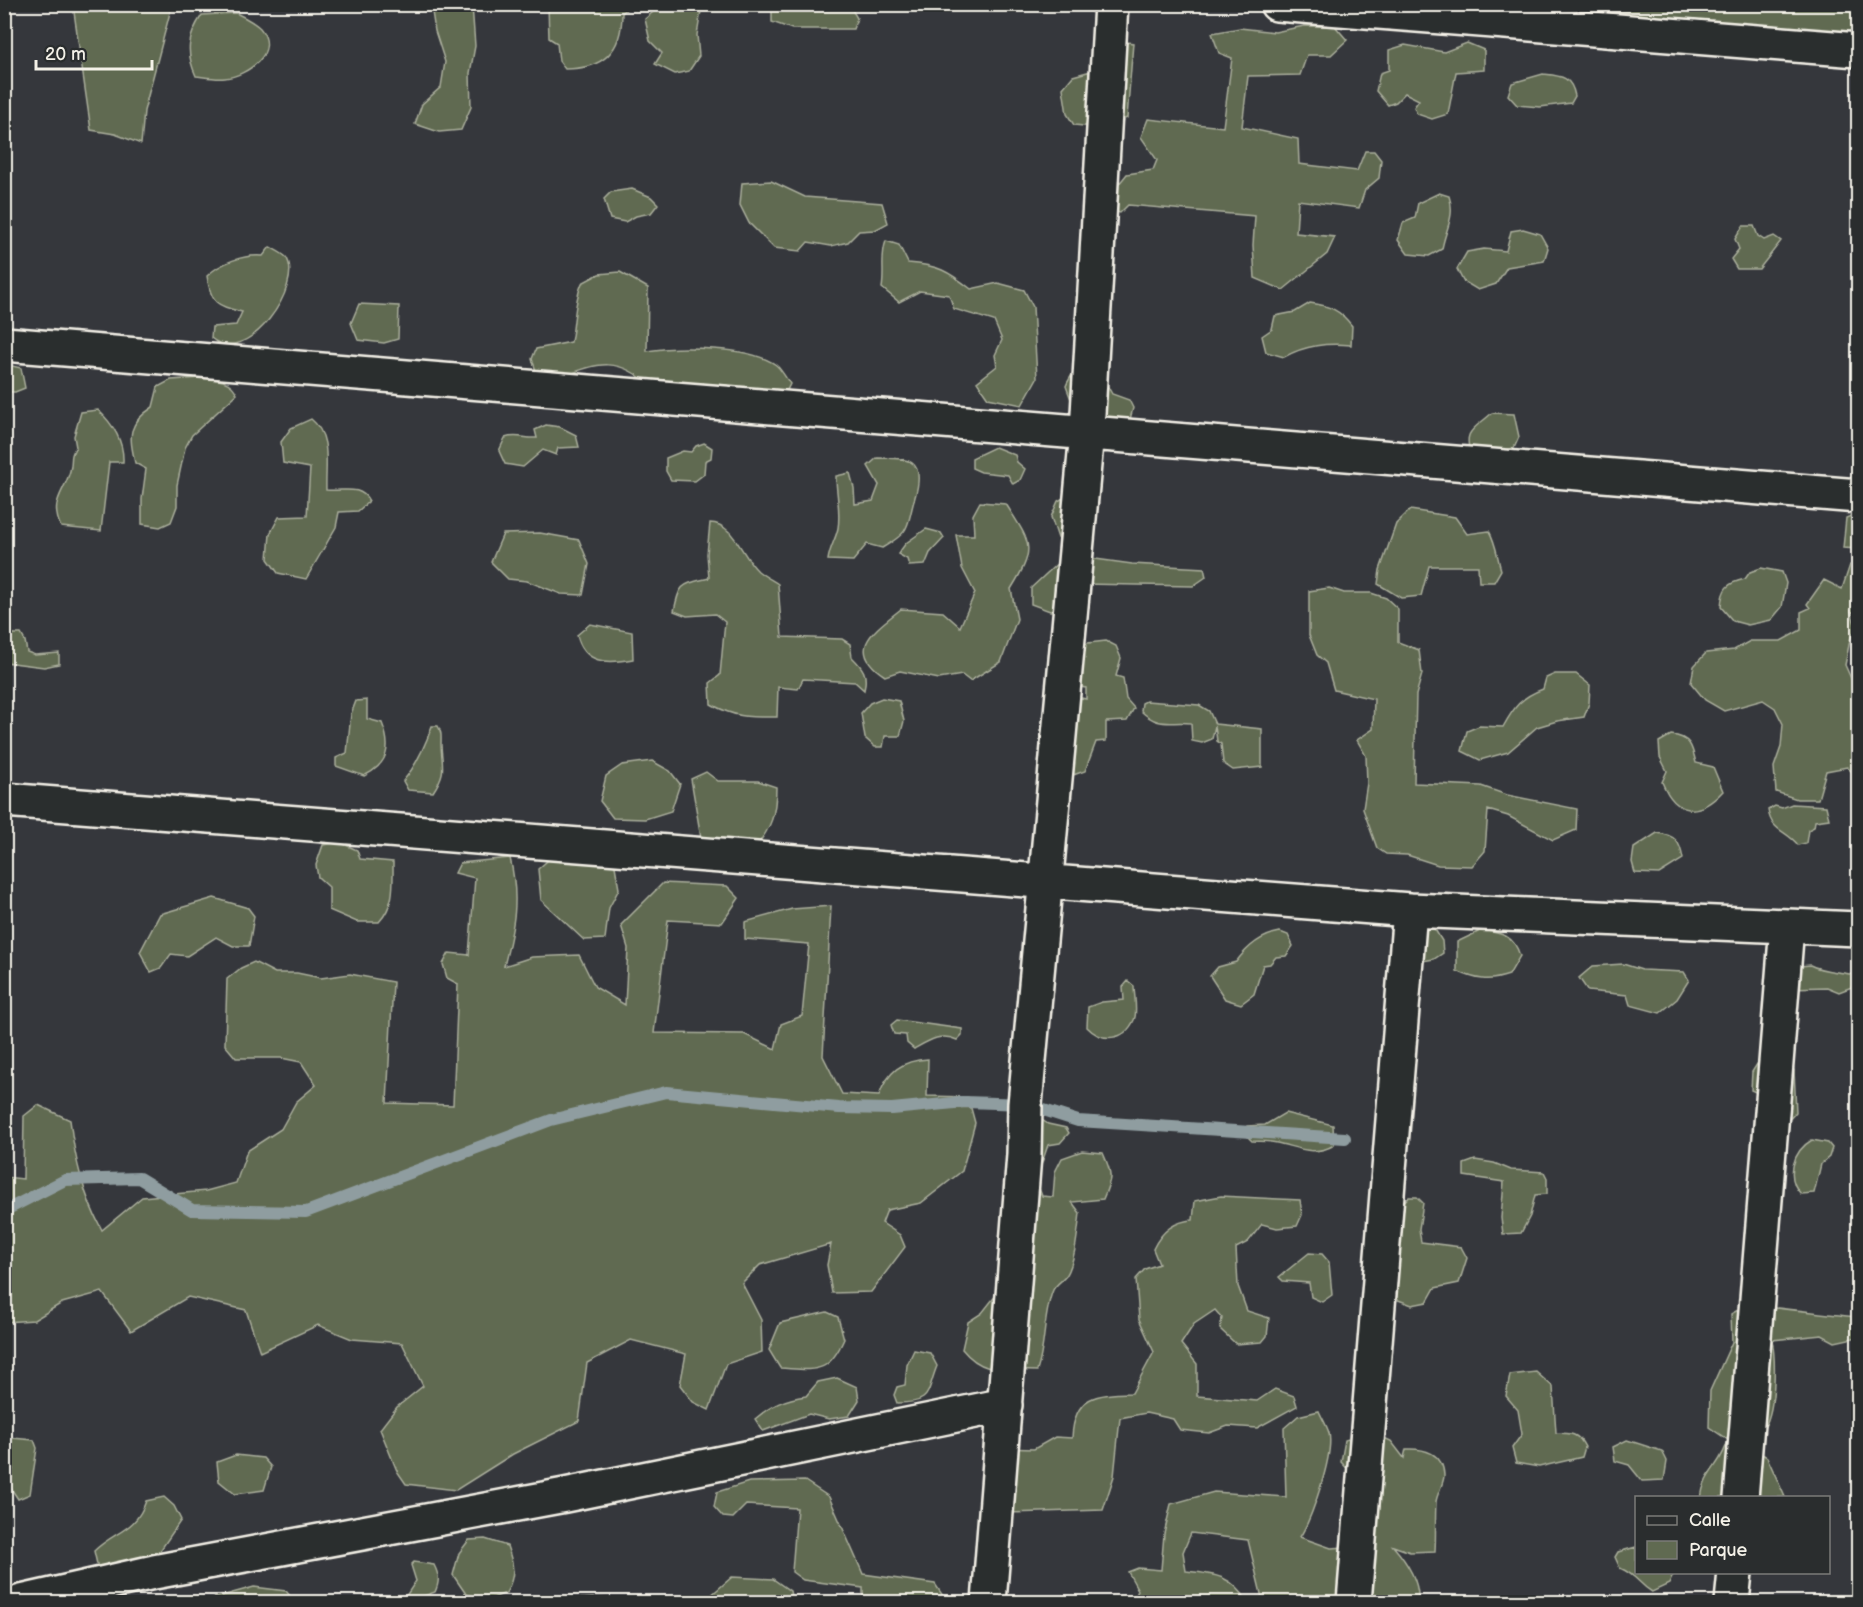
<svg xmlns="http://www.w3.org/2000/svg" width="1863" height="1607" font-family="'Balsamiq Sans',sans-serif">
<rect width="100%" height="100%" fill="#35373c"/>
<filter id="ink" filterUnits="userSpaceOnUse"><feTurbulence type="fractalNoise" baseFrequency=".0167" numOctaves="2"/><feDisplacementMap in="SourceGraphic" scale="12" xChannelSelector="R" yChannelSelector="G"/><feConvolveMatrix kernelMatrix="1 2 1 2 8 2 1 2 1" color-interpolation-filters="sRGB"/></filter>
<g filter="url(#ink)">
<path fill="#606a51" stroke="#aaae9c" stroke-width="1.5" d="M 73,5 L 172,5 L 144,111 L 141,144 L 115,134 L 91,130 Z
M 431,5 L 472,5 L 475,46 L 470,73 L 471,107 L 461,130 L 439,132 L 415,124 L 422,104 L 441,87 L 445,62 L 435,31 Z
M 548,5 L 548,4 L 631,5 L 622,13 C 622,52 603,69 565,69 L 559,61 L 557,43 L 549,38 Z
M 661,5 L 702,5 L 697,35 L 699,56 L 689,71 L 675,74 L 655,64 L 662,53 L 650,41 L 645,19 Z
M 825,5 L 851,8 L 857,18 L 853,29 L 792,29 L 772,22 L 772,11 Z
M 1480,5 L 1858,5 L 1858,44 Z
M 236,13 C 244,17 254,22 260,28 C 281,53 246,76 225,78 C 216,79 205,77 196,76 C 185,52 188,36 202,15 Z
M 1304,26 L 1335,26 L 1347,40 L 1331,55 L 1307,55 L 1300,75 L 1248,76 L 1242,127 L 1298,139 L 1299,164 L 1357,171 L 1365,151 L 1374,151 L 1381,160 L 1379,178 L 1365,190 L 1359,208 L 1298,200 L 1296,233 L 1335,237 L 1327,254 L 1283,290 L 1255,278 L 1253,245 L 1255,216 L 1128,205 L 1120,213 L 1110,210 L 1114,190 L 1127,174 L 1153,170 L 1157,160 L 1141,137 L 1148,119 L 1223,127 L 1232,58 L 1219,53 L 1212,33 L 1240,28 L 1275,32 Z
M 1120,41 L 1133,43 L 1127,118 L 1104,128 L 1074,125 L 1067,114 L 1063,88 L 1073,76 L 1109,66 Z
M 1467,43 L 1484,50 L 1484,70 L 1456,72 L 1448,114 L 1432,119 L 1417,114 L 1414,107 L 1419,100 L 1405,93 L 1396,102 L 1388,105 L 1376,91 L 1380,73 L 1389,70 L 1389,50 L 1405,45 L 1444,52 Z
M 1543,74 C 1561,76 1571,76 1575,96 L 1571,103 L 1540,107 L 1517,105 L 1508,95 L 1512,83 Z
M 771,181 L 805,197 L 882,203 L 888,223 L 875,230 L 859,231 L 848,242 L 831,246 L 808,242 L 800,251 L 774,248 L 749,223 L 740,205 L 742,183 Z
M 632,189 L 651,197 L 658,204 L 651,213 L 636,216 L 625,222 L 610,219 L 604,199 L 611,192 Z
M 1439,193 L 1449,196 C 1456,216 1445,230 1442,249 L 1429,256 L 1408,254 L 1398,240 L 1403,223 L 1415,218 L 1418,203 Z
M 1743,226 L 1754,226 L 1758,236 L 1764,240 L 1774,236 L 1781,241 L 1759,269 L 1737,269 L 1731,259 L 1739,249 L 1735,239 Z
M 1523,229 L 1540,234 L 1548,248 L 1544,261 L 1507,267 L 1496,284 L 1478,290 L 1463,281 L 1457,269 L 1467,252 L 1484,249 L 1506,251 L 1511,231 Z
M 886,241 L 899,245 L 908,263 C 938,265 948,271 971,289 L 998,283 L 1024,290 L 1033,307 L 1037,378 L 1022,405 L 988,398 L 977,382 L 997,366 L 995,355 L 1002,340 L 994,321 L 954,309 L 949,295 L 920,291 L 899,302 L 882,288 C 885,271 880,257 886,241 Z
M 270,247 C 275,250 282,253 286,257 C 305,284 247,369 211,338 L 212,327 L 236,325 L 242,312 C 216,305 211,304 207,276 C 220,263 244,254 263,256 Z
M 620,272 L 648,288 L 647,351 C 678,346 750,346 776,365 C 781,369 786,378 790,384 L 785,394 L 652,387 C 620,357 598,361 561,378 L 536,371 L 532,359 L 536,349 L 571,342 C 575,322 574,301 582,283 L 599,274 Z
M 1310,303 C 1330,306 1340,310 1352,326 L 1351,345 C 1326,343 1306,345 1284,357 L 1266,352 L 1262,336 L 1272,329 L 1275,316 L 1295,312 Z
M 359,304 L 399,306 L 398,339 L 384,343 L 358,340 L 351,323 Z
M 1092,313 L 1106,359 L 1107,385 L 1112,394 L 1129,400 L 1133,408 L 1129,423 L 1121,427 L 1073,405 L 1066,386 C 1068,380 1073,375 1074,369 C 1079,354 1077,337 1076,322 Z
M 4,364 L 21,368 L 25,388 L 15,392 L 5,392 Z
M 200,378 C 215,379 231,379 237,394 L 192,435 L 185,448 L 177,485 L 177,506 L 171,522 L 160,527 L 142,524 L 142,499 L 146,469 L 135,463 C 129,435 127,424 153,407 L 158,387 L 171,380 Z
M 98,410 C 113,424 124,441 123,462 L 109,462 L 101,531 L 61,527 C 49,501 64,494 70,471 C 73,461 69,456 76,447 L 74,436 L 81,412 Z
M 1492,413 L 1514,414 L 1519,437 L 1514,448 L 1472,457 C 1461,430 1475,429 1492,413 Z
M 311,419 C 332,436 325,464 326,490 C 343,492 360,484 369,501 L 358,511 L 339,512 L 336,527 L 306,579 L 278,573 L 268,559 L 270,534 L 279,517 L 307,516 L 310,468 L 283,463 L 281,442 L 291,428 Z
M 546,425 L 560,427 L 576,435 L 579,447 L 558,448 L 556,455 L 543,450 L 523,467 L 505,464 L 499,451 L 505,438 C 517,434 525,439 537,438 L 535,430 Z
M 704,443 L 712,448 L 711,458 L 705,461 L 704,474 L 695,481 L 671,480 L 666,471 L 666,458 L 683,451 L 691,452 L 696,446 Z
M 995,447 L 1015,455 L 1017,462 L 1025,469 L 1020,480 L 1013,484 L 1008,475 L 981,472 L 972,468 L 972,458 Z
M 877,458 C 910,458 926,459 915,497 C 906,527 913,530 882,548 L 867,544 L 853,561 L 828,560 C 830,546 836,539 838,528 C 841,510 836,494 836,476 L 850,473 L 854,488 L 855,504 L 873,501 L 879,485 L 868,466 Z
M 1070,494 L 1067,540 L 1058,538 L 1051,517 L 1058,501 Z
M 980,502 L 1006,504 C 1031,544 1037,547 1011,589 L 1017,619 L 1001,662 L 970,681 L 962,675 L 939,679 L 900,671 L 885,676 C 844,649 875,630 901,609 L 943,612 L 960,627 L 975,593 L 962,568 L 956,535 L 974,535 L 973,515 Z
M 1410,510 L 1455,517 L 1467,534 L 1489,531 C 1496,543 1497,556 1501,570 L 1494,582 L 1479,582 L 1478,566 L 1429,566 L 1421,596 L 1401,598 L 1378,584 L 1380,570 L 1396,524 Z
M 1858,513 L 1858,549 L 1843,548 L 1846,518 Z
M 710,523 C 734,523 742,557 758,571 C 764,576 772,580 778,584 L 782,637 L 842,639 L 850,644 L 852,657 C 863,668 868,674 864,690 L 855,682 L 803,679 L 798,689 L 778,687 L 777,717 C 750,717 735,718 711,704 L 710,683 L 720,675 L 725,622 L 715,614 L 687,616 L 674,611 C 680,583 681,585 709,578 L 707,554 Z
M 926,529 L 941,533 L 944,538 L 930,553 L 925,565 L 909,566 L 907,559 L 898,554 L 906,543 Z
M 540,533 L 579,540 L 589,564 L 583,595 L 561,594 L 527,581 L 508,579 L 491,562 L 503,534 Z
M 1088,558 L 1132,564 L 1204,568 L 1206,577 L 1193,586 L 1082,584 L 1075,610 L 1050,611 L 1031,604 L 1031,588 L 1060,561 Z
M 1850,565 L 1858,565 L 1858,615 L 1851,611 L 1856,627 L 1850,640 L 1845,665 L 1858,694 L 1858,778 L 1847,767 L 1826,771 L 1818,799 L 1797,799 L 1776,792 L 1774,767 L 1781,747 L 1783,724 L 1775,708 L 1763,700 L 1724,711 L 1705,700 L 1691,683 L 1694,666 L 1706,653 L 1734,650 L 1750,641 L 1781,641 L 1801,630 L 1801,612 L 1810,608 L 1807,604 L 1824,580 L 1842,589 Z
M 1761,568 L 1782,572 L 1786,583 L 1782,607 L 1771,620 L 1748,625 L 1733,621 L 1721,607 C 1722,588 1727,583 1745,579 L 1750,572 Z
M 1329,588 L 1344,593 L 1371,593 L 1386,598 L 1398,609 L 1398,642 L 1419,650 L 1422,674 L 1416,695 L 1414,783 L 1481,786 L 1507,795 L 1577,809 L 1576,830 L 1553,840 L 1508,816 L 1488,810 L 1485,851 L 1472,866 L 1438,865 L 1407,855 L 1386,854 L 1377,848 L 1363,809 L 1367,783 L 1366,756 L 1357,740 L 1373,729 L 1374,699 L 1334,690 L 1326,663 L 1317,655 L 1309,635 L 1309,591 Z
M 590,624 L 632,632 L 633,659 C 607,664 584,664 577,635 Z
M 7,634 L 21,634 L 25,641 L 27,652 L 35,655 L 59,653 L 59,664 L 44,667 L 5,662 Z
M 1106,641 L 1116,646 L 1121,658 L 1116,676 L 1123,678 L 1126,699 L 1134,708 L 1127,721 L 1106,722 L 1106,741 L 1096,742 L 1085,771 L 1073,775 L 1064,763 L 1072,696 L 1086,699 L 1086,688 L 1074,686 L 1073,651 L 1088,643 Z
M 1555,674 L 1576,674 L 1590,685 L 1589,703 L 1584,717 L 1557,721 L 1537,727 L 1508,752 L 1480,760 L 1462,751 L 1467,731 L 1479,726 L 1503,727 C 1514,707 1521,697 1543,689 L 1546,678 Z
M 882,698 L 899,701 L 904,721 L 900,736 L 885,736 L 883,747 L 875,747 L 865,738 L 861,713 L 870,703 Z
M 367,700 L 367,719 L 382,723 C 392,748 388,764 364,776 L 336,766 L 336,758 L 347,753 L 351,714 L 356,701 Z
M 1146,701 L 1199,705 L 1209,711 L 1215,724 L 1262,729 L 1262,767 L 1233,770 L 1223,763 L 1221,744 L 1217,741 L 1215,726 L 1212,739 L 1202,743 L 1192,741 L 1191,723 C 1168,721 1159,728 1141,711 L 1142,703 Z
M 432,726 L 438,726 C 442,733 441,736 441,745 C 442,767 447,771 433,792 L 408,790 L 403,781 C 417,765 425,746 432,726 Z
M 1671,735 C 1690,737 1692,746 1696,763 L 1713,767 L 1723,791 C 1699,817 1676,816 1662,782 L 1667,771 L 1660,757 L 1659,742 Z
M 652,761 L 670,771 L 680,784 L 671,811 L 645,819 L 613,818 L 600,801 L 606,776 L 622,765 Z
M 706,772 L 718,781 L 758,781 L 776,787 C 776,813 772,827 755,848 L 701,838 L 691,779 Z
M 1792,804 L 1826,806 L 1829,819 L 1815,821 L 1814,827 L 1808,830 L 1806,843 L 1798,845 C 1786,830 1771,831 1768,810 L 1775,806 L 1782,808 Z
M 1657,833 C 1675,835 1680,841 1683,859 L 1659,874 L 1635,873 L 1632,862 L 1634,848 Z
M 339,842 L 357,850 L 360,859 L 393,862 C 393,885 395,905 379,922 L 357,922 L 329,910 L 329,887 L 318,877 L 316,865 L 323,845 Z
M 554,855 L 596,856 L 615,866 L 619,889 L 609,908 L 605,939 L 584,940 L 541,900 L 538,869 Z
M 510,858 C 520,900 514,926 504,966 L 532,957 L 579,955 L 595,987 L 625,1005 L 628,948 L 621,925 L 663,883 L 727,886 L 739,898 L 722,923 L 668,920 L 654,1033 L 744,1034 L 775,1049 L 781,1024 L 802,1016 L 809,944 L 745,939 L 745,922 L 792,909 L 831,906 L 823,1056 L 842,1094 L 879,1096 C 887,1072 902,1060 928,1059 L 927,1096 L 968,1097 L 975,1123 L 962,1171 L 921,1203 L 887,1210 L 882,1223 L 900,1235 L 905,1247 L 871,1292 L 832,1293 L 827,1265 L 831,1244 L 760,1265 L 742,1283 L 761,1320 L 762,1352 L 726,1364 L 709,1410 L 693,1402 L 680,1385 L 686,1354 L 631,1340 L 587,1363 L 579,1421 L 513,1454 L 456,1490 L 406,1484 L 397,1471 L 380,1429 L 397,1407 L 423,1386 L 402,1343 L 352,1339 L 318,1325 L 260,1352 L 246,1310 L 188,1297 L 131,1331 L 102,1292 L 62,1303 L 34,1320 L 5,1322 L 5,1177 L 23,1179 L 24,1116 L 38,1105 L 70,1120 C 75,1159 83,1195 102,1230 L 142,1197 L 206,1191 L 236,1183 L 247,1151 L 281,1129 L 296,1102 L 316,1085 L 301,1062 L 281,1058 L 236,1058 L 225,1045 L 227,979 L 241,968 L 254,962 L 275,973 L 297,973 L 321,978 L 350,974 L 393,982 L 387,1103 L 453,1105 L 458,984 L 447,978 L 443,964 L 449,953 L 469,955 L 475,878 L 455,873 L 460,863 Z
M 214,898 L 248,908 L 254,916 L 249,946 L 233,946 L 216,937 L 187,956 L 171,954 L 161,968 L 151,972 L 140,952 L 160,914 Z
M 1431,923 L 1442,941 L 1443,953 L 1434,959 L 1417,962 L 1396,940 Z
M 1482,930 C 1501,933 1514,935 1520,956 L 1509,975 C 1489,982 1476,980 1457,971 L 1457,942 Z
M 1280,932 L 1288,935 L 1293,946 L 1286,956 L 1276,957 L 1270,964 L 1263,965 L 1254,994 L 1241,1004 L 1225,999 L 1210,976 L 1218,967 L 1236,962 C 1247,947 1261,935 1280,932 Z
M 1623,964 L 1642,970 L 1684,972 L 1689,980 L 1677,999 L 1660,1013 L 1630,1005 L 1627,995 L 1588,991 L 1579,978 L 1593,966 Z
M 1810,965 C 1823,972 1839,971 1854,975 L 1857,985 L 1839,992 L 1827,987 L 1790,988 L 1790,967 Z
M 1128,981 L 1134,986 C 1134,995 1138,1012 1134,1020 C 1124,1042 1101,1042 1087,1027 L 1088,1007 L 1102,1002 L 1124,1000 L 1123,987 Z
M 897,1020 L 962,1029 L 962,1035 L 957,1040 C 941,1032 928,1041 914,1049 L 907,1043 L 906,1035 L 894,1034 L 891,1025 Z
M 1782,1059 L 1794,1070 L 1796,1112 L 1788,1121 L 1777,1120 L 1769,1098 L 1751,1090 L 1752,1072 L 1759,1061 Z
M 1285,1113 L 1333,1125 L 1334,1145 C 1315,1157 1296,1147 1277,1143 C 1269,1141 1260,1141 1252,1141 L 1245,1134 L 1247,1126 L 1265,1125 Z
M 1039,1118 L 1048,1124 L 1066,1128 L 1069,1133 L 1060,1143 L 1048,1145 L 1036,1180 L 1042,1196 L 1053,1197 L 1055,1172 L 1062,1158 L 1082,1151 L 1103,1153 C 1113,1175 1112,1178 1103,1199 L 1072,1202 L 1080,1213 C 1078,1229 1075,1263 1066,1276 C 1062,1281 1056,1284 1053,1290 C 1043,1314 1046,1345 1037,1371 C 1006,1369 984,1376 962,1349 L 968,1322 L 982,1313 L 1008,1280 Z
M 1812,1140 L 1828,1143 L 1832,1148 L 1829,1157 L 1821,1164 L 1814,1193 L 1801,1194 C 1785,1177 1793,1151 1812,1140 Z
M 1475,1160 L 1494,1163 L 1511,1170 L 1544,1172 L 1547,1178 L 1547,1194 L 1535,1195 L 1530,1216 L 1521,1233 L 1503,1234 L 1501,1218 L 1504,1182 L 1464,1176 L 1464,1164 Z
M 1221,1196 L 1300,1200 L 1302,1215 L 1297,1226 L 1277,1228 L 1262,1224 L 1248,1242 L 1236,1248 L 1238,1286 L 1247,1311 L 1269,1318 L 1267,1336 L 1262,1342 L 1236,1344 L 1220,1329 L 1222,1318 L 1215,1310 L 1194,1324 L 1181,1344 L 1197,1364 L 1197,1396 L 1257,1401 L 1275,1389 L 1294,1396 L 1297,1406 L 1257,1428 L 1228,1426 L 1209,1433 L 1180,1430 L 1173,1419 L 1146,1413 L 1120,1418 L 1114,1476 L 1103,1510 L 1005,1513 L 998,1448 L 1034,1449 L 1055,1437 L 1072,1438 C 1074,1395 1096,1394 1132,1393 L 1154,1352 L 1139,1319 L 1136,1279 L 1145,1269 L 1159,1264 L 1153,1249 C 1161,1232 1174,1221 1193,1220 L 1195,1201 Z
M 1409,1197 L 1417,1197 L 1423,1203 L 1419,1229 L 1421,1242 L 1461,1247 L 1467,1258 L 1459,1283 L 1435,1288 L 1427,1302 L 1412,1305 L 1390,1297 L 1399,1206 Z
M 1309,1253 L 1322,1254 L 1329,1262 L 1332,1295 L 1322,1302 L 1311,1297 L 1309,1283 L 1283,1281 L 1279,1277 Z
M 1745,1306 C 1783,1307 1820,1314 1858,1317 L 1858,1337 L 1835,1342 L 1822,1335 L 1772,1340 C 1776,1361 1776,1414 1762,1431 C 1760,1434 1755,1437 1751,1440 L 1751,1447 L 1767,1457 L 1785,1497 L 1701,1498 C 1704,1472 1722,1465 1728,1440 L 1709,1427 L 1710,1391 L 1732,1342 L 1731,1314 Z
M 827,1312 L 838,1317 L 844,1339 C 828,1375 816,1370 780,1368 L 769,1350 L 780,1323 Z
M 914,1350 L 930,1353 L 937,1366 C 926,1393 933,1403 897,1403 L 894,1395 L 897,1387 L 905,1385 L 907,1365 Z
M 1536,1372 L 1553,1387 L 1556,1433 C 1571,1433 1578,1433 1585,1447 L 1582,1457 L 1539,1467 L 1516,1463 L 1512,1448 L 1522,1434 L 1518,1410 L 1506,1396 L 1510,1375 Z
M 837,1378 L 857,1387 L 859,1400 L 849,1416 L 829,1419 L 809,1414 L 763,1431 L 755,1419 C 771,1405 785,1399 806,1396 L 818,1382 Z
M 1319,1411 C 1322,1418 1327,1426 1329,1433 C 1334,1454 1312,1518 1300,1537 L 1331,1548 L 1376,1545 C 1375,1513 1364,1485 1341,1462 L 1345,1440 L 1371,1432 L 1391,1441 L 1404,1458 L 1406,1449 C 1424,1448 1443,1453 1444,1475 C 1444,1484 1437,1493 1436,1502 C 1435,1518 1436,1535 1435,1551 L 1410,1552 L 1393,1546 C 1407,1562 1420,1581 1418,1602 L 1263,1602 L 1248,1540 L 1191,1533 L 1183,1552 L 1186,1571 C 1215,1574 1231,1575 1248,1602 L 1134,1602 L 1138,1590 L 1128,1572 L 1138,1568 L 1161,1570 L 1164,1534 L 1171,1504 L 1214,1492 L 1286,1497 L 1284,1428 L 1298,1416 Z
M 12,1438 L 34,1440 L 37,1448 L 30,1494 L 18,1499 L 10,1487 L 13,1468 L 5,1460 L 5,1443 Z
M 1627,1440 L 1662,1451 L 1667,1461 L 1664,1480 L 1642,1481 L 1629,1465 L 1615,1461 L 1613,1447 Z
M 236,1455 L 263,1458 L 271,1467 L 264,1490 L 235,1494 L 219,1481 L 217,1462 Z
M 805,1481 L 829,1497 L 863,1574 L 935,1584 L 947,1602 L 863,1602 L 863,1588 L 803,1580 L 792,1572 L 797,1508 L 746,1505 L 733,1518 L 723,1517 L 714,1507 L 717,1492 L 749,1482 Z
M 164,1497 L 174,1506 L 181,1520 L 160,1551 L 99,1573 L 94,1551 C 116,1530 135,1532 146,1501 Z
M 485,1539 L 507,1546 C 514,1565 516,1575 506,1593 L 488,1600 L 466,1594 L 453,1575 L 459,1553 L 469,1540 Z
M 1636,1547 L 1636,1572 L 1674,1573 L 1669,1584 L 1652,1592 C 1637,1583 1638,1576 1620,1568 L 1615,1557 L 1618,1552 Z
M 414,1562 L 434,1565 C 439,1575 440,1581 435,1592 L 424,1596 L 423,1602 L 402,1602 L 416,1581 L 411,1565 Z
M 732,1577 L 773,1579 L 790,1591 L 792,1602 L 713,1602 L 709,1597 Z
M 254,1587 L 286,1591 L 295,1602 L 200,1602 Z
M 598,1598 L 621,1600 L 624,1602 L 579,1602 L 580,1599 Z"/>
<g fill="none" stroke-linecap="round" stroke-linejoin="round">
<path stroke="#8f9da0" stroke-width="12" d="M 4,1211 L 65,1180 L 139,1178 L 192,1210 L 306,1212 L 551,1120 L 666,1092 L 839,1108 L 892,1109 L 965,1102 L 1025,1104 L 1078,1121 L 1345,1138"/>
<g stroke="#f4f1e8" stroke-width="38">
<path id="minor" d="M 1277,4 L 1858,50
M 4,344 L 1858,496
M 4,800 L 1410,910 L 1858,929
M 1741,1498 L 1787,926
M 21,1602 L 154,1572 L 565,1495 L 1005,1405
M 989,1602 L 1024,1155 L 1025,1104 L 1087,432 L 1111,4
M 1354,1602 L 1410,910
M 1732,1602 L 1735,1572"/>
</g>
<use href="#minor" stroke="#2a2d2e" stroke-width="33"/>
</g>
</g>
<rect width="1863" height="1607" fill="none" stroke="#2a2d2e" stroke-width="24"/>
<rect x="12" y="12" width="1839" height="1583" fill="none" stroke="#f4f1e8" stroke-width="2" filter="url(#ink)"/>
<rect x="1635" y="1496" width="195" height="78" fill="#2a2d2e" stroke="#7b7b78" stroke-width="1.5"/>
<rect x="1647" y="1516" width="30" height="9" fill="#2a2d2e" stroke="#7b7b78" stroke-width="1.5"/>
<text x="1689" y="1526" font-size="18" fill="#f4f1e8">Calle</text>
<rect x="1647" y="1541" width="30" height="18" fill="#606a51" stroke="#7b7b78" stroke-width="1.5"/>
<text x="1689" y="1556" font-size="18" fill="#f4f1e8">Parque</text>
<path d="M36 60v9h116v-9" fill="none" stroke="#f4f1e8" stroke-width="3"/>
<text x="45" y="60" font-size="18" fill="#f4f1e8" stroke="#2a2d2e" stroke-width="4.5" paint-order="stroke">20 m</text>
</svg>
